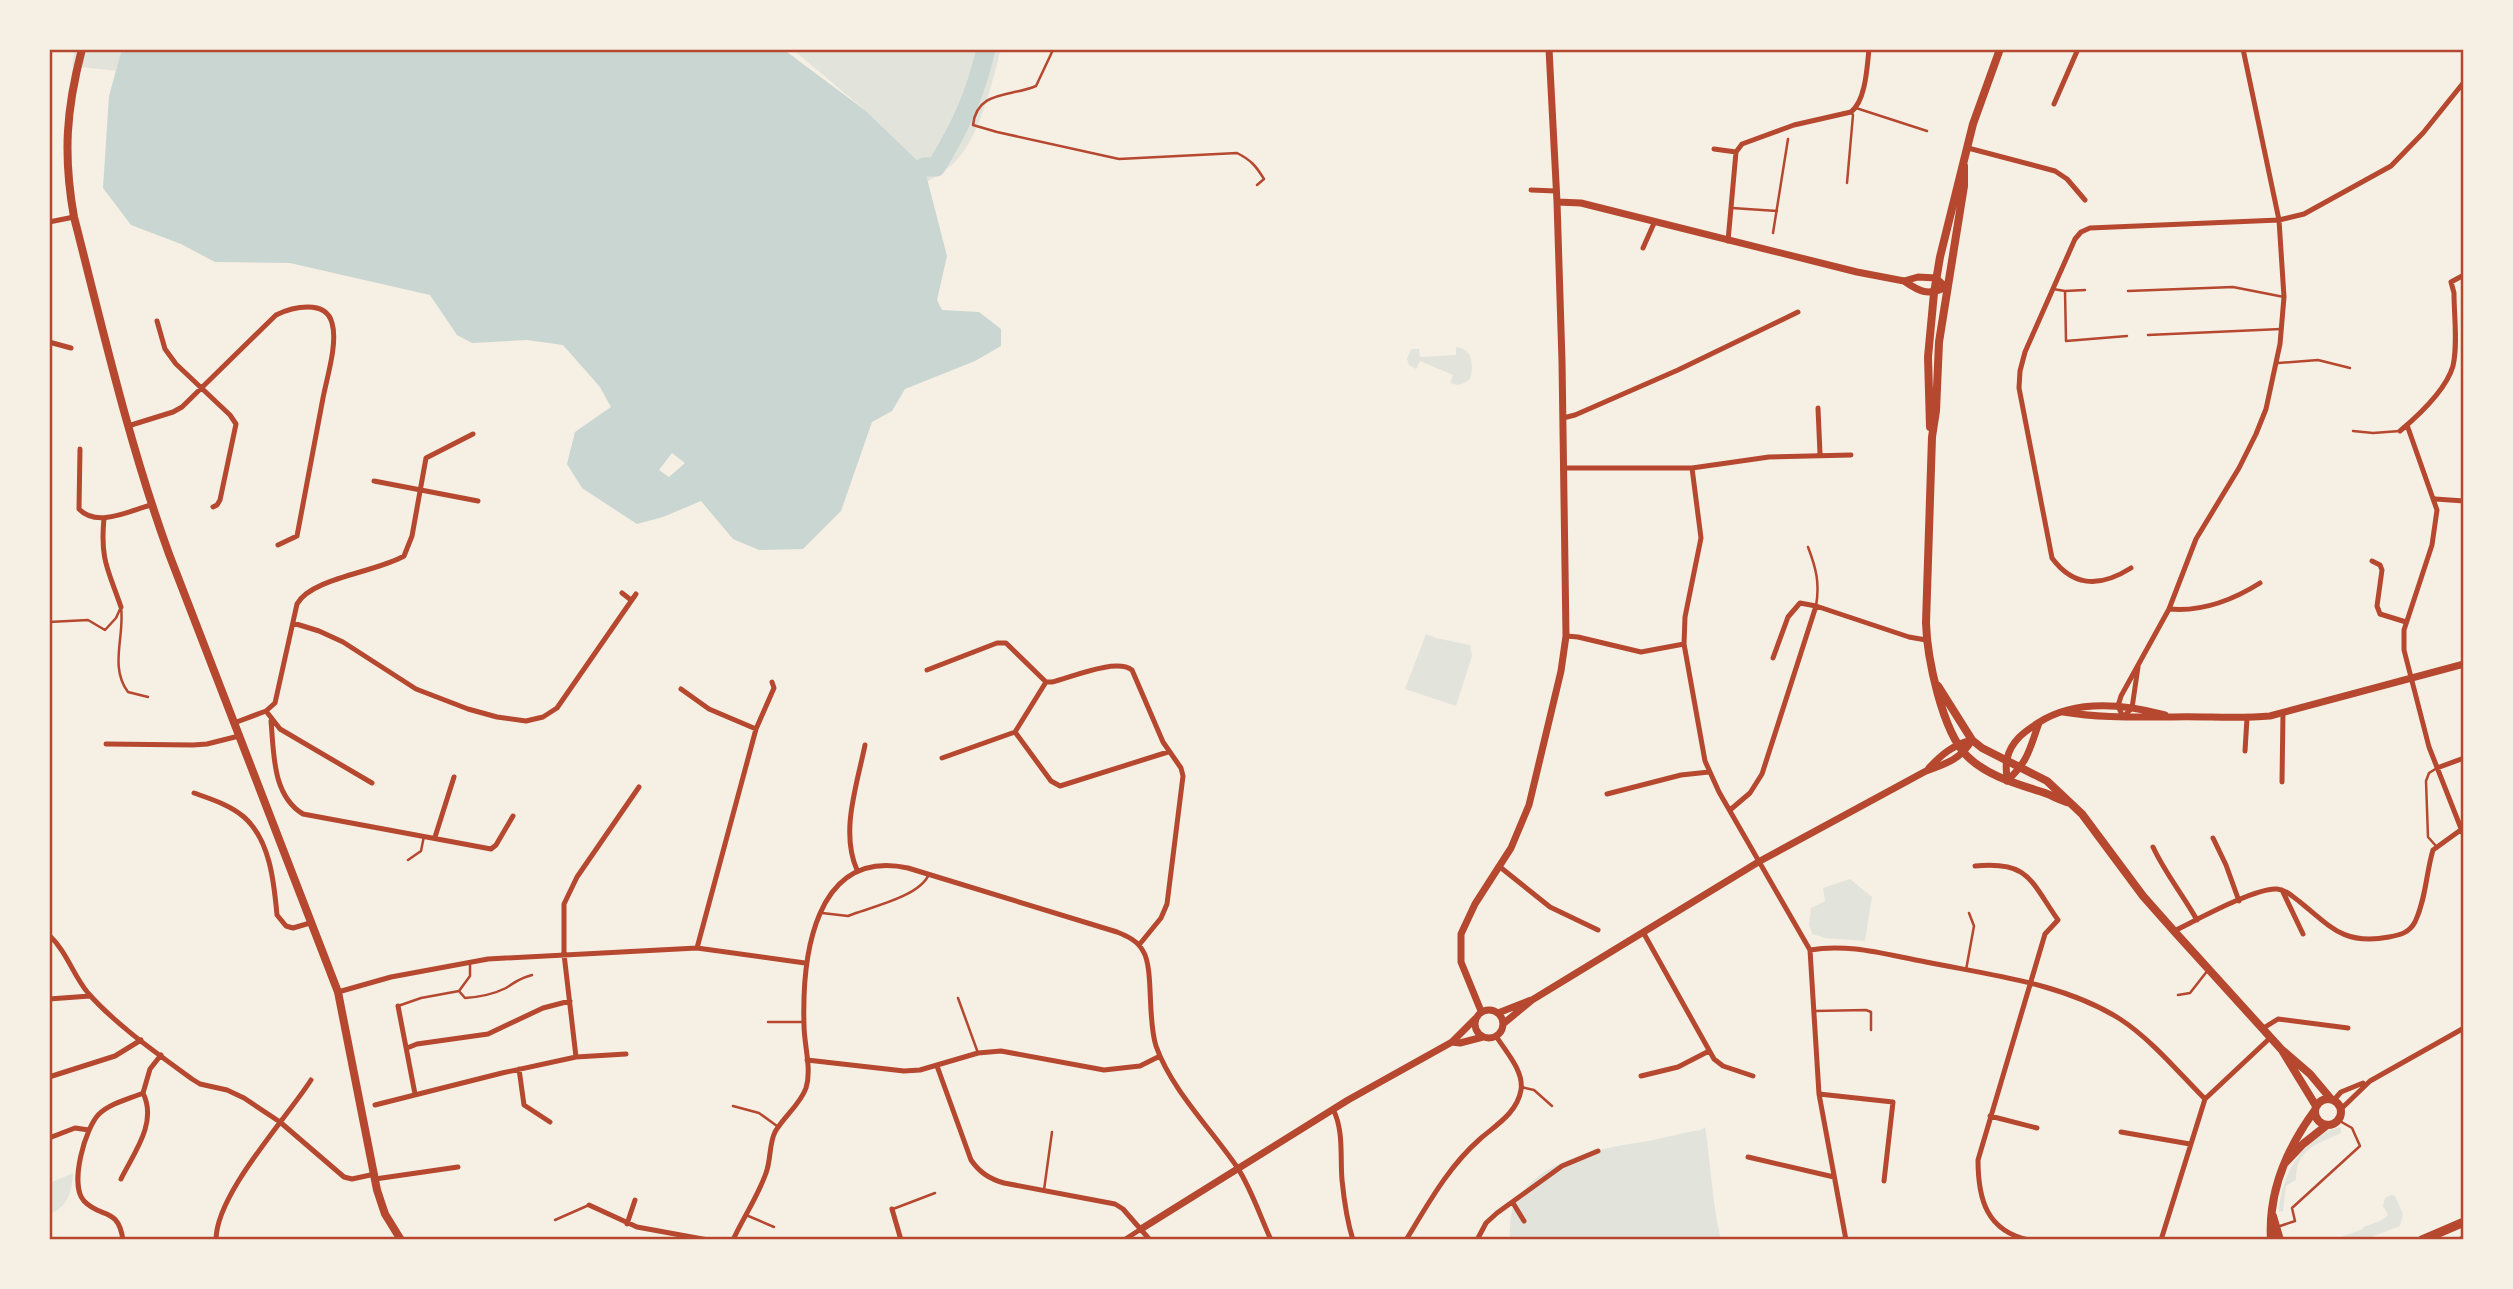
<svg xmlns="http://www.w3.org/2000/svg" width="2513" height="1289" font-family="'Sofia Sans Condensed',sans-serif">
<rect width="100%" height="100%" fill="#f6efe4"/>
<path fill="#e2e4dc" d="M 75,49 L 122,49 L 117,71 L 72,66 Z
M 792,49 L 1001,49 C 992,82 982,128 961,155 C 952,167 939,174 927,182 L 924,167 L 866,111 Z
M 1456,347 C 1473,349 1474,365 1470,379 C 1463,385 1458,386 1450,383 L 1453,375 L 1420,361 L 1416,369 L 1409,365 L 1407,359 L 1411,349 L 1419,349 L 1420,357 L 1456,355 Z
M 1426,634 L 1436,638 L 1470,645 L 1472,656 L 1456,706 L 1405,689 Z
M 1850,879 L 1872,897 L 1865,941 L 1825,938 L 1812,934 L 1809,925 L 1811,908 L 1825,901 L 1823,888 Z
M 1705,1127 C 1711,1165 1712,1203 1721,1240 L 1509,1240 C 1511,1228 1509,1213 1515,1203 C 1540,1158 1602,1148 1648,1141 C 1666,1138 1683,1132 1701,1130 Z
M 2341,1127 L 2341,1133 C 2318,1144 2295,1149 2296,1180 L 2286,1186 L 2283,1211 L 2279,1212 C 2280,1176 2304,1135 2341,1127 Z
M 73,1173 C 72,1191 68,1208 49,1214 L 49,1179 L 52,1182 Z
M 2391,1195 L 2395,1196 L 2403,1214 L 2400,1226 L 2363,1240 L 2341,1240 L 2341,1237 L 2363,1229 L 2363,1227 L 2380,1221 L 2388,1215 L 2383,1206 L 2385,1198 Z"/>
<path fill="#c9d6d2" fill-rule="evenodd" d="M 122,49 L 779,49 L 787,52 L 866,111 L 924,167 L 947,256 L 937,300 L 942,310 L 979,312 L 1001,329 L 1001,346 L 975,361 L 905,389 L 892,411 L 872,422 L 841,511 L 803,549 L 759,550 L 733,539 L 701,501 L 663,517 L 637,524 L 582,488 L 567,464 L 575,432 L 611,407 L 600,387 L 563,345 L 527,340 L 472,343 L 457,335 L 430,295 L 290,263 L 215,262 L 181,244 L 131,225 L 103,188 L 109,96 ZM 672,453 L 685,463 L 669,477 L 659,470 Z"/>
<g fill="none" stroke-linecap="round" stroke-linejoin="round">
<path stroke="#c9d6d2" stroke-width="19" d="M 924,167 L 936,167 C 961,126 975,96 986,49"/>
<path stroke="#b5482f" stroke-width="2.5" d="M 1052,52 L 1036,86 C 1010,97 977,90 973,125 L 997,132 L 1119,159 L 1237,153 C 1251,160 1256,166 1264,179 L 1257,185
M 1856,108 L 1927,131
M 1847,183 L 1853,115 L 1851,112
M 1732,208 L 1777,211
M 1773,233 L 1788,139
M 2053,289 L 2065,291 L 2085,290
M 2065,291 L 2066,341 L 2127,336
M 2128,291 L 2233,287 L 2284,297
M 2148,335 L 2281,329
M 2278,363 L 2318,360 L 2350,368
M 2353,431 L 2373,433 L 2400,431
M 1808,547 C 1816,568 1820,583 1816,606
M 121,607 C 125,636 109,667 128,692 L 148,697
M 49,622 L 88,620 L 105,630 L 116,618 L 121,607
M 2436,846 L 2428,837 L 2426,781 L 2429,773 L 2437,768
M 408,860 L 421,851 L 424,836
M 822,913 L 848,916 L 856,913 C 876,906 921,895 929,874
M 1966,970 L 1974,926 L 1969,913
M 459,991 L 465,998 C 479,997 494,994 506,988 C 515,982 521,978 532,975
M 2178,995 L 2190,993 L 2208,970
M 958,998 L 978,1053
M 398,1006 L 421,998 L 459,991 L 470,976 L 470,964
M 1814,1011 L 1866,1010 L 1871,1012 L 1871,1030
M 768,1022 L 803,1022
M 1521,1087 L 1534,1090 L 1552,1106
M 733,1106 L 759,1113 L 777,1126
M 1044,1190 L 1052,1132
M 893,1209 L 935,1193
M 746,1215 L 774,1227
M 555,1220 L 589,1205
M 2277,1227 L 2295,1221 L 2292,1208 L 2360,1146 L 2352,1128 L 2338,1120"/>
<path stroke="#b5482f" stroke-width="5" d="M 2054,104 L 2078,49
M 1968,148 L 2055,171 L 2067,179 L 2085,200
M 1714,149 L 1736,152
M 1531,190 L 1556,191
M 49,222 L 74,217
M 1728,241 L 1736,152 L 1742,144 L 1794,125 L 1851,112 C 1866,100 1867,67 1869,49
M 1643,248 L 1655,221
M 157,321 L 165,349 L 176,364 L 230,415 L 236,424 L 220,500 L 217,505 L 213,507
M 49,342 L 71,348
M 1818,408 L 1820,454
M 1563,418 L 1575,415 L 1678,370 L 1798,312
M 2407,425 L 2437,510 L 2432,545 L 2404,630 L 2404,650 L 2429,747 L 2464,836
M 128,426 L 173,412 L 182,407 L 276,315 C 292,307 326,299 332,323 C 338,343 327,377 323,398 C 314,444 306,490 297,536 L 278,545
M 2400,431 C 2419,415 2446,390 2453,366 C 2458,344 2454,316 2454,293 L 2451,282 L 2464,275
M 80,449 L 79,509 C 97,528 129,511 151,505
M 1563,468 L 1692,468 L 1769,457 L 1851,455
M 1692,468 L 1701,538 L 1685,617 L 1684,644 L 1705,761 L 1719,792 L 1810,950 L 1819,1094 L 1846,1240
M 374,481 L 478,501
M 2435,499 L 2464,501
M 104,518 C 100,560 108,569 121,607
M 2372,561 L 2380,565 L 2382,570 L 2377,606 L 2380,614 L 2406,622
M 2131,568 C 2101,587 2074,588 2052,558 L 2019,388 L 2020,371 L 2025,352 L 2075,239 L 2081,232 L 2090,228 L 2279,220 L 2304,214 L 2391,166 L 2423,133 L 2464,82
M 622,593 L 631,600
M 2169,609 C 2201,612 2233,600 2260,583
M 293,623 L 319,631 L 343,642 L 416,689 L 468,709 L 497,717 L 526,721 L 543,717 L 557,708 L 636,594
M 1566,636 L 1578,637 L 1641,652 L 1684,644
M 1773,658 L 1788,617 L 1800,603 L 1816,606 L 1909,637 L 1926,640
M 2138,667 L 2132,708 L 2123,717 L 2118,706 L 2121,696 L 2169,609 L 2196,539 L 2239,468 L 2256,434 L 2266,409 L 2280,344 L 2284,297 L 2279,220 L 2243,49
M 927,670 L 997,643 L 1006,643 L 1046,682 L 1052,682 C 1072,677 1116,658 1132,670 L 1163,742 L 1181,768 L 1183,776 L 1167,904 L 1161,918 L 1139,945
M 681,689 L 709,709 L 756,729
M 266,711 L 280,729 L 372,783
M 271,721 C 274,753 272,795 303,814 L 491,849 L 496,845 L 513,816
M 234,723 L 266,711 L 275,703 L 297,604 C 311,578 377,572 404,556 L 412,536 L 426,458 L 473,434
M 1015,732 L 1051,781 L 1060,786 L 1168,752
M 106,744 L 193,745 L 207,744 L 239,736
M 2245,751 L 2247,718
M 942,758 L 1015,732 L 1046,682
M 2437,768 L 2464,758
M 2282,782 L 2283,713
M 194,793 C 211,799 230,805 244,817 C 270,840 274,882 277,915 L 286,926 L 293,928 L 310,923
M 1607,794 L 1681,775 L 1709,772
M 1730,810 L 1750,793 L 1762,774 L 1816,606
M 435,837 L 454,777
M 2213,838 L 2226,865 L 2239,901
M 2153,847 C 2165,873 2183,895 2197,920
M 1975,866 C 2029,861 2030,880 2058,920 L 2045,934 L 1978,1160 C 1978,1200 1987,1231 2029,1240
M 1500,867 L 1550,907 L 1598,930
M 857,870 C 840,832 857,785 865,745
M 2282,890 L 2303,934
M 2174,931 C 2195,921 2256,887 2277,889 C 2286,890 2292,896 2300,902 C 2332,928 2344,945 2389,937 C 2400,935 2409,933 2415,922 C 2426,899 2426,873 2433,850 L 2462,829
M 1643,932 L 1714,1059 L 1723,1066 L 1753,1076
M 49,935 C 67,952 73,975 88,993 C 116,1025 158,1054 192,1079 L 200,1084 L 227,1090 L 244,1098 L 280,1122 L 344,1177 L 352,1179 L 375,1174
M 697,948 L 756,729 L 774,688 L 772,682
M 1810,950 C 1849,943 1887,955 1926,962 C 1990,975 2063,983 2120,1019 C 2152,1040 2178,1072 2205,1099
M 338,992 L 391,977 L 488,959 L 697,948 L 805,963
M 49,999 L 90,996
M 398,1006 L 415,1094
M 2262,1029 L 2278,1019 L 2348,1028
M 407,1048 L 417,1044 L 488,1034 L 543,1008 L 570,1001
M 576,1057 L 564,954 L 564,904 L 577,877 L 639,787
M 807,1060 L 904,1071 L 920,1070 L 978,1053 L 1001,1051 L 1104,1070 L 1140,1066 L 1160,1056
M 937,1066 L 971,1160 C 980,1173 990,1179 1004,1183 L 1115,1204 L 1123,1209 L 1150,1240
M 519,1069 L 524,1105 L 550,1122
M 1641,1076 L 1678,1067 L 1709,1051
M 49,1077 L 115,1056 L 141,1040
M 1819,1094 L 1893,1102 L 1884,1181
M 2334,1100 L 2341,1092 L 2363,1083
M 375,1105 L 502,1073 L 576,1057 L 626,1054
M 1333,1109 C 1344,1131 1340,1156 1342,1180 C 1344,1200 1347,1221 1353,1240
M 2341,1109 L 2370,1081 L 2464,1028
M 1990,1116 L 2037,1128
M 2121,1132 L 2190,1144
M 49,1138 L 75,1128 L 89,1130
M 1748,1157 L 1834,1177
M 121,1179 C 133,1154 158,1123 143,1093
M 375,1179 L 458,1167
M 1513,1203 L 1524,1221
M 589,1205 L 637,1227 L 708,1240
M 892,1209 L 901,1240
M 627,1224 L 635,1200
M 123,1240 C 118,1206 101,1219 84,1201 C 69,1185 85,1128 99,1114 C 111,1103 129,1099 143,1093 L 150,1069 L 161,1055
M 216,1240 C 216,1194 286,1119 311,1080
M 733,1240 C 743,1218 758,1196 766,1173 C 771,1160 769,1144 775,1132 C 784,1116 800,1105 806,1088 C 812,1069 804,1045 804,1025 C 802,957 814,848 908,868 L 1117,932 C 1127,936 1138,941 1143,951 C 1154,968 1147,1019 1156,1046 C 1171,1089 1211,1129 1237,1167 C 1251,1188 1260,1216 1271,1240
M 1124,1240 L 1141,1229
M 1406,1240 C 1428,1204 1448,1167 1480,1139 C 1496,1125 1517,1113 1521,1090 C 1524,1071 1506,1052 1496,1036
M 1477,1240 L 1486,1223 L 1497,1213 L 1562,1166 L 1598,1151
M 2161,1240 L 2205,1099 L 2270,1038"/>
<path stroke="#b5482f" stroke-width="7" d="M 1549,49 L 1557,202 L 1581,203 L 1857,272 L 1904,281 L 1918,277 L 1936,278 L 1946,287 C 1928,296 1920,292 1904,281
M 2063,712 C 2099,718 2135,717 2172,717 C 2205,716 2237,719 2270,716 L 2464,664
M 1929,768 C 1942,754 1953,745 1972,740
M 2007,781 C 2007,774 2005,765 2007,759 C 2011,741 2024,732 2038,723 C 2075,699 2124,704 2165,715
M 2007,781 C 2029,760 2029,750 2039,723
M1475 1024a14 14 0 1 1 28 0a14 14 0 1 1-28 0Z
M 1481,1011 L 1461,962 L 1461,934 L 1475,904 L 1511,848 L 1529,805 L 1561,671 L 1566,636 L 1562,361 L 1557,202
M 1498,1013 L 1531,1000
M 1503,1024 L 1532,1000 L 1760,861 L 1926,771 C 1946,764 1961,759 1972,740
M 1452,1042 L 1460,1043 L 1483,1037
M 1141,1229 L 1348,1100 L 1452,1042 L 1475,1019"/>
<path stroke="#b5482f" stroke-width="8" d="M 82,49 C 66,110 63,155 74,217 C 103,330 129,444 169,554 L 338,992 L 377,1190 L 385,1214 L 401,1240
M 1964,166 L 1964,186 L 1939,342 L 1936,411 L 1932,437 L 1926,623 C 1927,657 1942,731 1967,756 C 1986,775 2014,783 2039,791 C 2050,794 2059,800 2070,803
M 1930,427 L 1928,357 L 1934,293 L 1940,257 L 1973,124 L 2000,49
M 1938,686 L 1972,740 L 1982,748 L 2047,781 L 2082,814 L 2143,896 L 2174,931 L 2281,1049 L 2310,1074 L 2331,1099
M 2283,1052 L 2316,1106
M2315 1112a13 13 0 1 1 26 0a13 13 0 1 1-26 0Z
M 2285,1163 L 2303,1144 L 2327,1125
M 2273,1216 L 2280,1240
M 2271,1240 C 2268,1193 2287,1148 2315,1110"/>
<path stroke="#b5482f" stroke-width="9" d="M 2422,1240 L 2464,1222
M 2463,1240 L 2464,1240"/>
</g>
<rect width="2513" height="1289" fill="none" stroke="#f6efe4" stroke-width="102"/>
<rect x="51" y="51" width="2411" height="1187" fill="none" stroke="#b5482f" stroke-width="2.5"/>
</svg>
